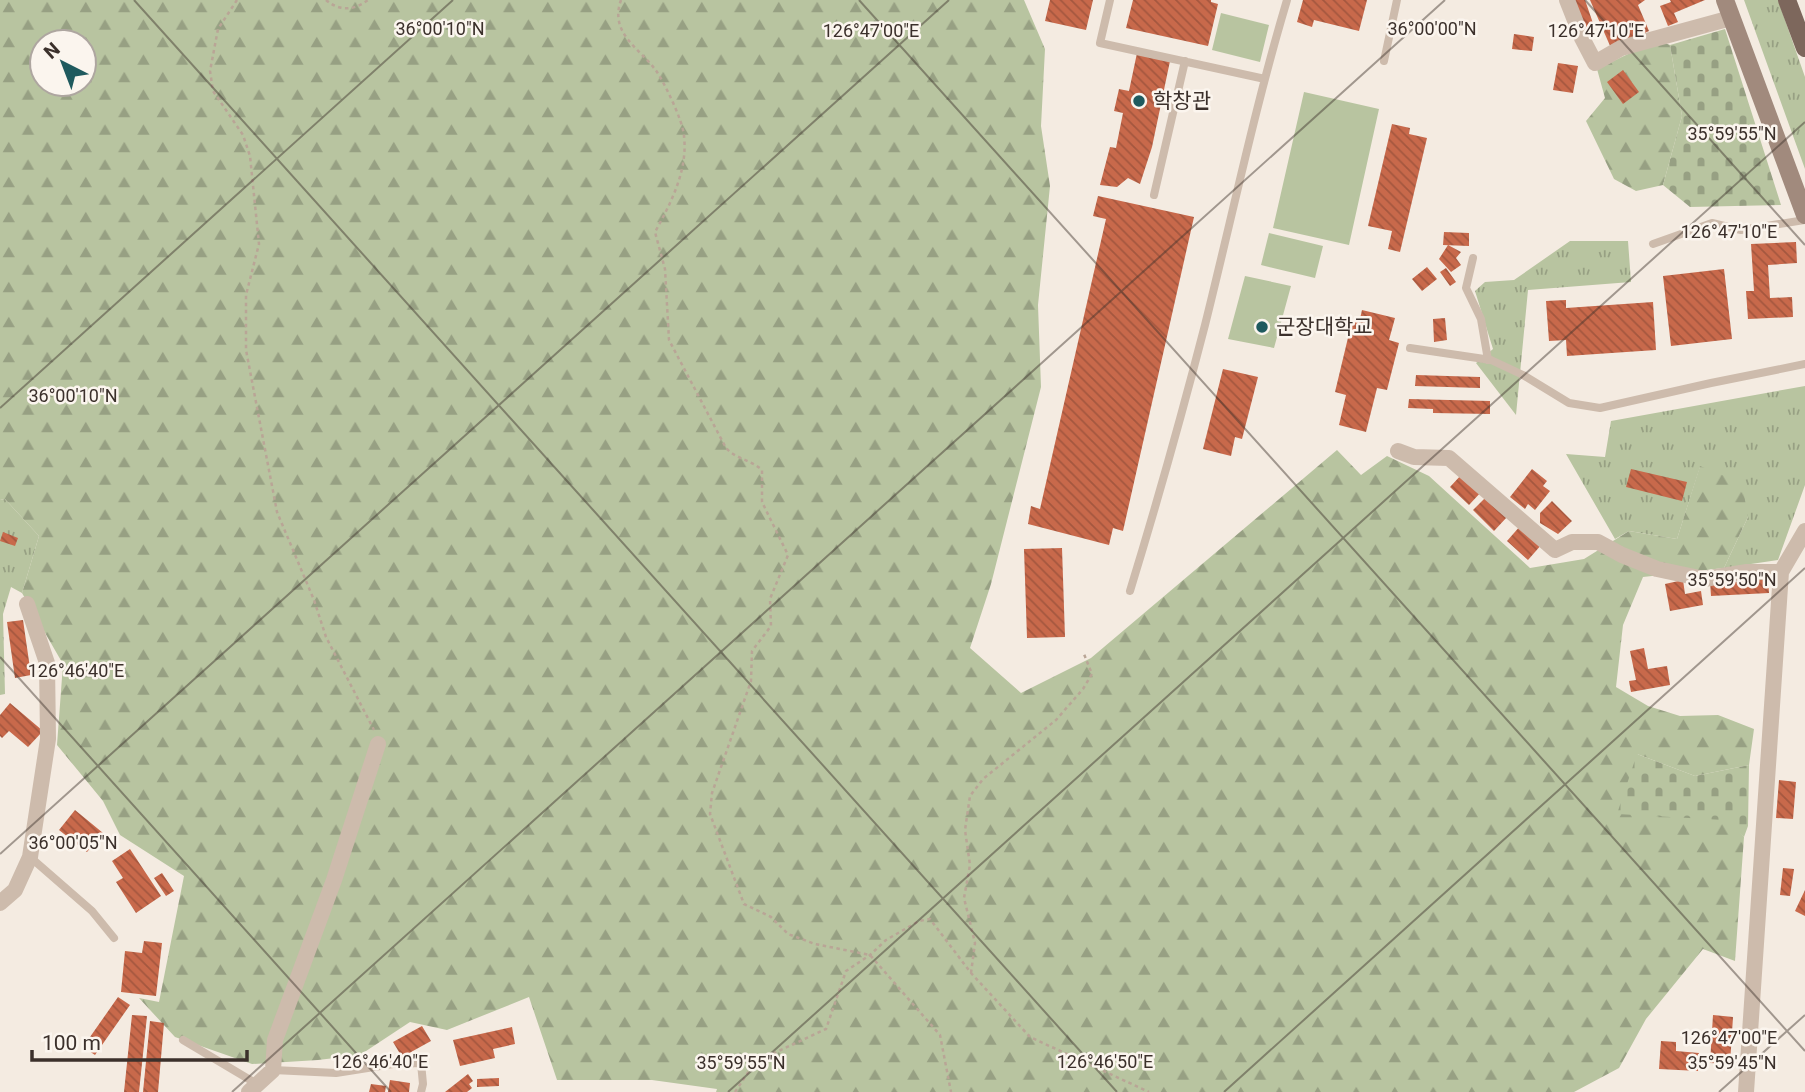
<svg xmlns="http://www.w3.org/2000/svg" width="1805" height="1092" font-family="Roboto,'Noto Sans KR',sans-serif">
<defs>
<pattern id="grass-tufts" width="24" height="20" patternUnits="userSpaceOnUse" patternTransform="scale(1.75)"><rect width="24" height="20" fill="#b8c4a0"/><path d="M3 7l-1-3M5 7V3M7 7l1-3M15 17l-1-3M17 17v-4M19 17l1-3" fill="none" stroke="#97a083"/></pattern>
<pattern id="forest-firs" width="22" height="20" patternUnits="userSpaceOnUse" patternTransform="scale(1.75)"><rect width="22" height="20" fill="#b8c4a0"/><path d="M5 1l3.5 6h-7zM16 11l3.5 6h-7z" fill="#97a083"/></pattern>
<pattern id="cemetery-stones" width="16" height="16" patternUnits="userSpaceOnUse" patternTransform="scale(1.75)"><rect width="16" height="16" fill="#b8c4a0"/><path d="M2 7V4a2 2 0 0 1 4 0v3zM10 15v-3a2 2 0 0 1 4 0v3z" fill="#97a083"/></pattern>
<pattern id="building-back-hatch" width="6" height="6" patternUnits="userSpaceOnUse" patternTransform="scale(1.75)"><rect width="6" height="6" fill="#c8694b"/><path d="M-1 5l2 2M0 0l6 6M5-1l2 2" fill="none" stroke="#a4573f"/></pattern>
</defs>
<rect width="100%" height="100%" fill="#f4ebe1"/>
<path fill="url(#grass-tufts)" d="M 1744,0 L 1778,0 L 1805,77 L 1805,169 Z
M 1570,241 L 1628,241 L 1631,282 L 1528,290 L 1516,415 L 1476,363 L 1493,349 L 1475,291 L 1485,282 L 1514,280 Z
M 1805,386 L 1805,485 L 1778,560 L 1724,568 L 1748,517 L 1700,467 L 1677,539 L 1629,531 L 1615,539 L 1566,454 L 1605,457 L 1611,421 Z
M 5,499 L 39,536 L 22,593 L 11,587 L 3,614 L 5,694 L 0,695 L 0,500 Z"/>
<path fill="url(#forest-firs)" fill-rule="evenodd" d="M 0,0 L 1024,0 L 1045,49 L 1041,126 L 1050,186 L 1038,305 L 1041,387 L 991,584 L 970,648 L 1021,693 L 1091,658 L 1337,450 L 1361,475 L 1387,456 L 1429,476 L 1530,568 L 1584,559 L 1629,531 L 1677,539 L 1700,466 L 1742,483 L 1748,517 L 1724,568 L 1643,577 L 1623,625 L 1616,687 L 1648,706 L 1680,716 L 1718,715 L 1754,729 L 1749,765 L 1695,776 L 1637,754 L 1728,820 L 1744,837 L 1735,961 L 1703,949 L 1646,1019 L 1619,1068 L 1574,1092 L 716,1092 L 717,1089 L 652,1080 L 557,1080 L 529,997 L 447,1030 L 410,1022 L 360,1055 L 318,1060 L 252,1064 L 175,1037 L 139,998 L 159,1002 L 184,876 L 120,835 L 103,801 L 57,745 L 63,664 L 22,593 L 39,536 L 5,499 L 0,500 ZM 42,42 L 84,42 L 84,84 L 42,84 Z
M 1657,40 L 1670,45 L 1682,116 L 1663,185 L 1636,191 L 1614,179 L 1586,121 L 1605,98 L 1597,69 Z"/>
<path fill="url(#cemetery-stones)" d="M 1725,29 L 1781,205 L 1690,207 L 1663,185 L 1682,116 L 1670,45 Z
M 1637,754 L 1695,776 L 1749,765 L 1748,826 L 1744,837 L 1724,820 L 1617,814 Z"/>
<path fill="#b8c4a0" d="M 1221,13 L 1269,25 L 1260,62 L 1212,50 Z
M 1304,92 L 1379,109 L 1349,245 L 1273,228 Z
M 1269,233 L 1323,246 L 1315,278 L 1261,265 Z
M 1245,276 L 1291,286 L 1274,348 L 1228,339 Z"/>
<path fill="url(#building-back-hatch)" d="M 1050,0 L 1093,0 L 1086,30 L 1045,21 Z
M 1133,0 L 1211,0 L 1211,2 L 1218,4 L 1208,46 L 1126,28 Z
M 1303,0 L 1367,0 L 1359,31 L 1314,20 L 1312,27 L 1297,22 Z
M 1574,0 L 1585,0 L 1595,29 L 1586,32 Z
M 1590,0 L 1645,0 L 1638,5 L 1649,31 L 1611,48 Z
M 1670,0 L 1705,0 L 1674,13 L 1678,22 L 1668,26 L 1660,6 L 1671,2 Z
M 1514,34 L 1534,37 L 1532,51 L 1512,49 Z
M 1137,53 L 1170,61 L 1152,147 L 1140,184 L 1128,178 L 1117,187 L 1100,185 L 1110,147 L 1116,148 L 1123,113 L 1114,111 L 1119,89 L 1129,91 Z
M 1558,63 L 1578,66 L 1573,93 L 1553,90 Z
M 1623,70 L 1639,92 L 1623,104 L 1607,82 Z
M 1392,124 L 1410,128 L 1409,134 L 1427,138 L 1400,252 L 1388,249 L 1392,231 L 1368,226 Z
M 1098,196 L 1194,217 L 1123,531 L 1113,528 L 1109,545 L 1028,524 L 1031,506 L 1040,509 L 1106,219 L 1093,216 Z
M 1444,232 L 1469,233 L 1469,246 L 1443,245 Z
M 1796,242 L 1797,263 L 1768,265 L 1770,298 L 1792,297 L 1793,317 L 1748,319 L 1746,291 L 1754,291 L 1751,244 Z
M 1448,245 L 1461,252 L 1456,258 L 1461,265 L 1451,272 L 1439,259 Z
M 1427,267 L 1437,279 L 1422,291 L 1412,279 Z
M 1446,268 L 1456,282 L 1450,286 L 1440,272 Z
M 1724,269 L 1732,339 L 1671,346 L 1663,276 Z
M 1566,300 L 1566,308 L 1653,302 L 1656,350 L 1567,356 L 1566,340 L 1549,341 L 1546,301 Z
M 1362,310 L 1395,318 L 1389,340 L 1399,343 L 1387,390 L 1377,388 L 1366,432 L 1339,425 L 1346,395 L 1335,392 L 1352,321 L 1359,323 Z
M 1445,318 L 1447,340 L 1434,342 L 1433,319 Z
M 1223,369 L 1258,377 L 1242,439 L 1235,437 L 1231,456 L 1203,449 Z
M 1416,375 L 1480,377 L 1480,388 L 1415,386 Z
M 1409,399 L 1490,401 L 1490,414 L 1433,413 L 1433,409 L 1408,408 Z
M 1532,469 L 1547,481 L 1543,486 L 1550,491 L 1535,510 L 1528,504 L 1525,509 L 1510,497 Z
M 1631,469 L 1687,482 L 1682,501 L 1626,487 Z
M 1462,474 L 1482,491 L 1469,505 L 1450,487 Z
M 1487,496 L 1507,517 L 1494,531 L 1473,510 Z
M 1552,501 L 1572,521 L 1558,534 L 1540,523 L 1540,513 Z
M 1521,525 L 1542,544 L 1528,560 L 1507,541 Z
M 3,532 L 18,538 L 15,546 L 0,541 Z
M 1062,548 L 1065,637 L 1027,638 L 1024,549 Z
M 1768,578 L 1769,593 L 1711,596 L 1710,581 Z
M 1683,580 L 1685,594 L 1701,591 L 1703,605 L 1670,611 L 1665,584 Z
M 23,620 L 31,675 L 15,678 L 7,622 Z
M 1644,648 L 1648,669 L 1667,666 L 1670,685 L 1631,692 L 1629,681 L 1636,680 L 1630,651 Z
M 10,703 L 43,731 L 28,747 L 9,731 L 2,738 L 0,736 L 0,715 Z
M 1779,780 L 1796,782 L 1793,819 L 1776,818 Z
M 75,810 L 103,833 L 87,852 L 59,830 Z
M 130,849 L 161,896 L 136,913 L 116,882 L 123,878 L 112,861 Z
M 1783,868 L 1794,869 L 1790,896 L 1780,895 Z
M 162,873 L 174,891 L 166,896 L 154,878 Z
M 1805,890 L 1805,916 L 1795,911 Z
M 144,941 L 162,943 L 156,996 L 121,992 L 125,951 L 142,953 Z
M 118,997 L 130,1005 L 95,1055 L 83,1047 Z
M 132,1015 L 147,1016 L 139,1092 L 124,1092 Z
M 1713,1015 L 1733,1017 L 1730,1064 L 1710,1063 Z
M 150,1021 L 164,1023 L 158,1092 L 143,1092 Z
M 422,1026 L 431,1041 L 402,1057 L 393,1042 Z
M 512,1027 L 515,1044 L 493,1049 L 495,1058 L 460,1066 L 453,1040 Z
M 1661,1041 L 1676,1042 L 1676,1051 L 1699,1053 L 1698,1071 L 1659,1069 Z
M 468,1074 L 473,1081 L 469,1084 L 472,1088 L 467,1092 L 445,1092 Z
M 499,1078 L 499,1086 L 477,1087 L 477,1079 Z
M 390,1080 L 410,1083 L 409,1092 L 388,1092 Z
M 371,1084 L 386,1086 L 385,1092 L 369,1092 Z"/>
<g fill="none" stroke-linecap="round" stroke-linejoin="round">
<path stroke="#b9a596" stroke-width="2.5" stroke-dasharray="3.5 3.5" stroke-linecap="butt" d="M 237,0 L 218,29 L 210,71 L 213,91 L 243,135 L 250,156 L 259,244 L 246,295 L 246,350 L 277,512 L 314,600 L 326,637 L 374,730
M 326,0 C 340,12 355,10 368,0
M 621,0 C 609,34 640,48 657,72 C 665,84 683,121 684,136 C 688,170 671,203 655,232 L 665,269 L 669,340 L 726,448 C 736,459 751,460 762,470 L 762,502 L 788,555 L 770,599 L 771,626 L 752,651 L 751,681 L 712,793 L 710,814 L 744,904 L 771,917 L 788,934 L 815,944 L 870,955 L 940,1035 L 951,1092
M 971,973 L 975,943 L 964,898 L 970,865 L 965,830 L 970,796 L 983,779 L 1056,720 L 1083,689 L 1092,674 L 1084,654
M 735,1092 L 755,1062 L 826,1029 L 846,971 L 870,955 L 886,940 L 919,921 L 930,919 L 971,973 L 1030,1037 L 1149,1092"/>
<path stroke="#cdbbac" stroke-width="8" d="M 1110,0 L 1100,43 L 1265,79
M 1384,61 L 1397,0
M 1154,195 L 1185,61
M 1653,244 L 1712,223 L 1741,230 L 1805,220
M 1473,258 L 1466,288 L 1481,319 L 1488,360
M 1410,348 L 1491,360 L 1523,375 L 1569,403 L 1600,408 L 1711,383 L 1805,364
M 1130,591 C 1157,503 1182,414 1205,325 C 1232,217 1255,107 1287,0
M 30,857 L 92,911 L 114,938
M 183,1040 L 257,1084
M 273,1070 L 336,1073 L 393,1064 L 421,1063 L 423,1084 L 421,1092"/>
<path stroke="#cdbbac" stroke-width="16" d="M 1567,0 L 1582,38 L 1595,63 L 1621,48 L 1731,18
M 1398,451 L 1414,457 L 1449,458 L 1555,550 L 1572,542 L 1598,542 L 1622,555 L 1657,569 L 1704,579 L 1747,572 L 1781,572
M 0,903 L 15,890 L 30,857 L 48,739 L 47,663 L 27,604
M 249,1092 L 273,1070 L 275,1040 L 334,880 L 378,744
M 1746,1092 L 1781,572 L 1805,531"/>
<path stroke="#a18a7d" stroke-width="18" d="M 1725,0 L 1805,215"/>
<path stroke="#7d675c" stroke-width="18" d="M 1787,0 L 1805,48"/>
</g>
<path fill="none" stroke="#3b302b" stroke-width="2" stroke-opacity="0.45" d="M 134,0 L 1117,1092M 859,0 L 1805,1051M 1585,0 L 1805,245M 0,408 L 453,0M 0,657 L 391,1092M 0,854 L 949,0M 232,1092 L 1445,0M 728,1092 L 1805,122M 1224,1092 L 1805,568M 1719,1092 L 1805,1015"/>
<g fill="#1f5a5e" stroke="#fbf5ee" stroke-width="2.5">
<circle cx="1139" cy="101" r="7"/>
<circle cx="1262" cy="327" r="7"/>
</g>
<g text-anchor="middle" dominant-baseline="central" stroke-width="5" stroke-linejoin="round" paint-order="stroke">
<g font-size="21" fill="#3b302b" stroke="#fbf5ee" text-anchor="start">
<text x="1153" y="101">학창관</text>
<text x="1276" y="327">군장대학교</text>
</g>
</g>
<g font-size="18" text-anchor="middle" fill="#3b302b" stroke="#fbf5ee" stroke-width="5" stroke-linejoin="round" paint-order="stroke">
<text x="1432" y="35">36°00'00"N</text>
<text x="440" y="35">36°00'10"N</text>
<text x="871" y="37">126°47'00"E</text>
<text x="1596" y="37">126°47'10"E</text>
<text x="1732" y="140">35°59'55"N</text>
<text x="1729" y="238">126°47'10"E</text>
<text x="73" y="402">36°00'10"N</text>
<text x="1732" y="586">35°59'50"N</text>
<text x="76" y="677">126°46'40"E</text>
<text x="73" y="849">36°00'05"N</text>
<text x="1729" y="1044">126°47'00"E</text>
<text x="380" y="1068">126°46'40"E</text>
<text x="1105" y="1068">126°46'50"E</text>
<text x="741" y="1069">35°59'55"N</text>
<text x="1732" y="1069">35°59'45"N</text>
</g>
<g transform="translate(63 63) rotate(318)"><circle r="33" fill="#fbf5ee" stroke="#aea6a0" stroke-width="2"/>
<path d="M0-5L12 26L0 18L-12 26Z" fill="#1f5a5e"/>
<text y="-10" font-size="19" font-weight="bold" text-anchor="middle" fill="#3b302b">N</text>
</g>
<path d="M32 1050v10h215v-10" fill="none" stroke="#3b302b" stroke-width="3.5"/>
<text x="42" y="1050" font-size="21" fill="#3b302b" stroke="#fbf5ee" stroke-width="5" paint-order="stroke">100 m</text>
</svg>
